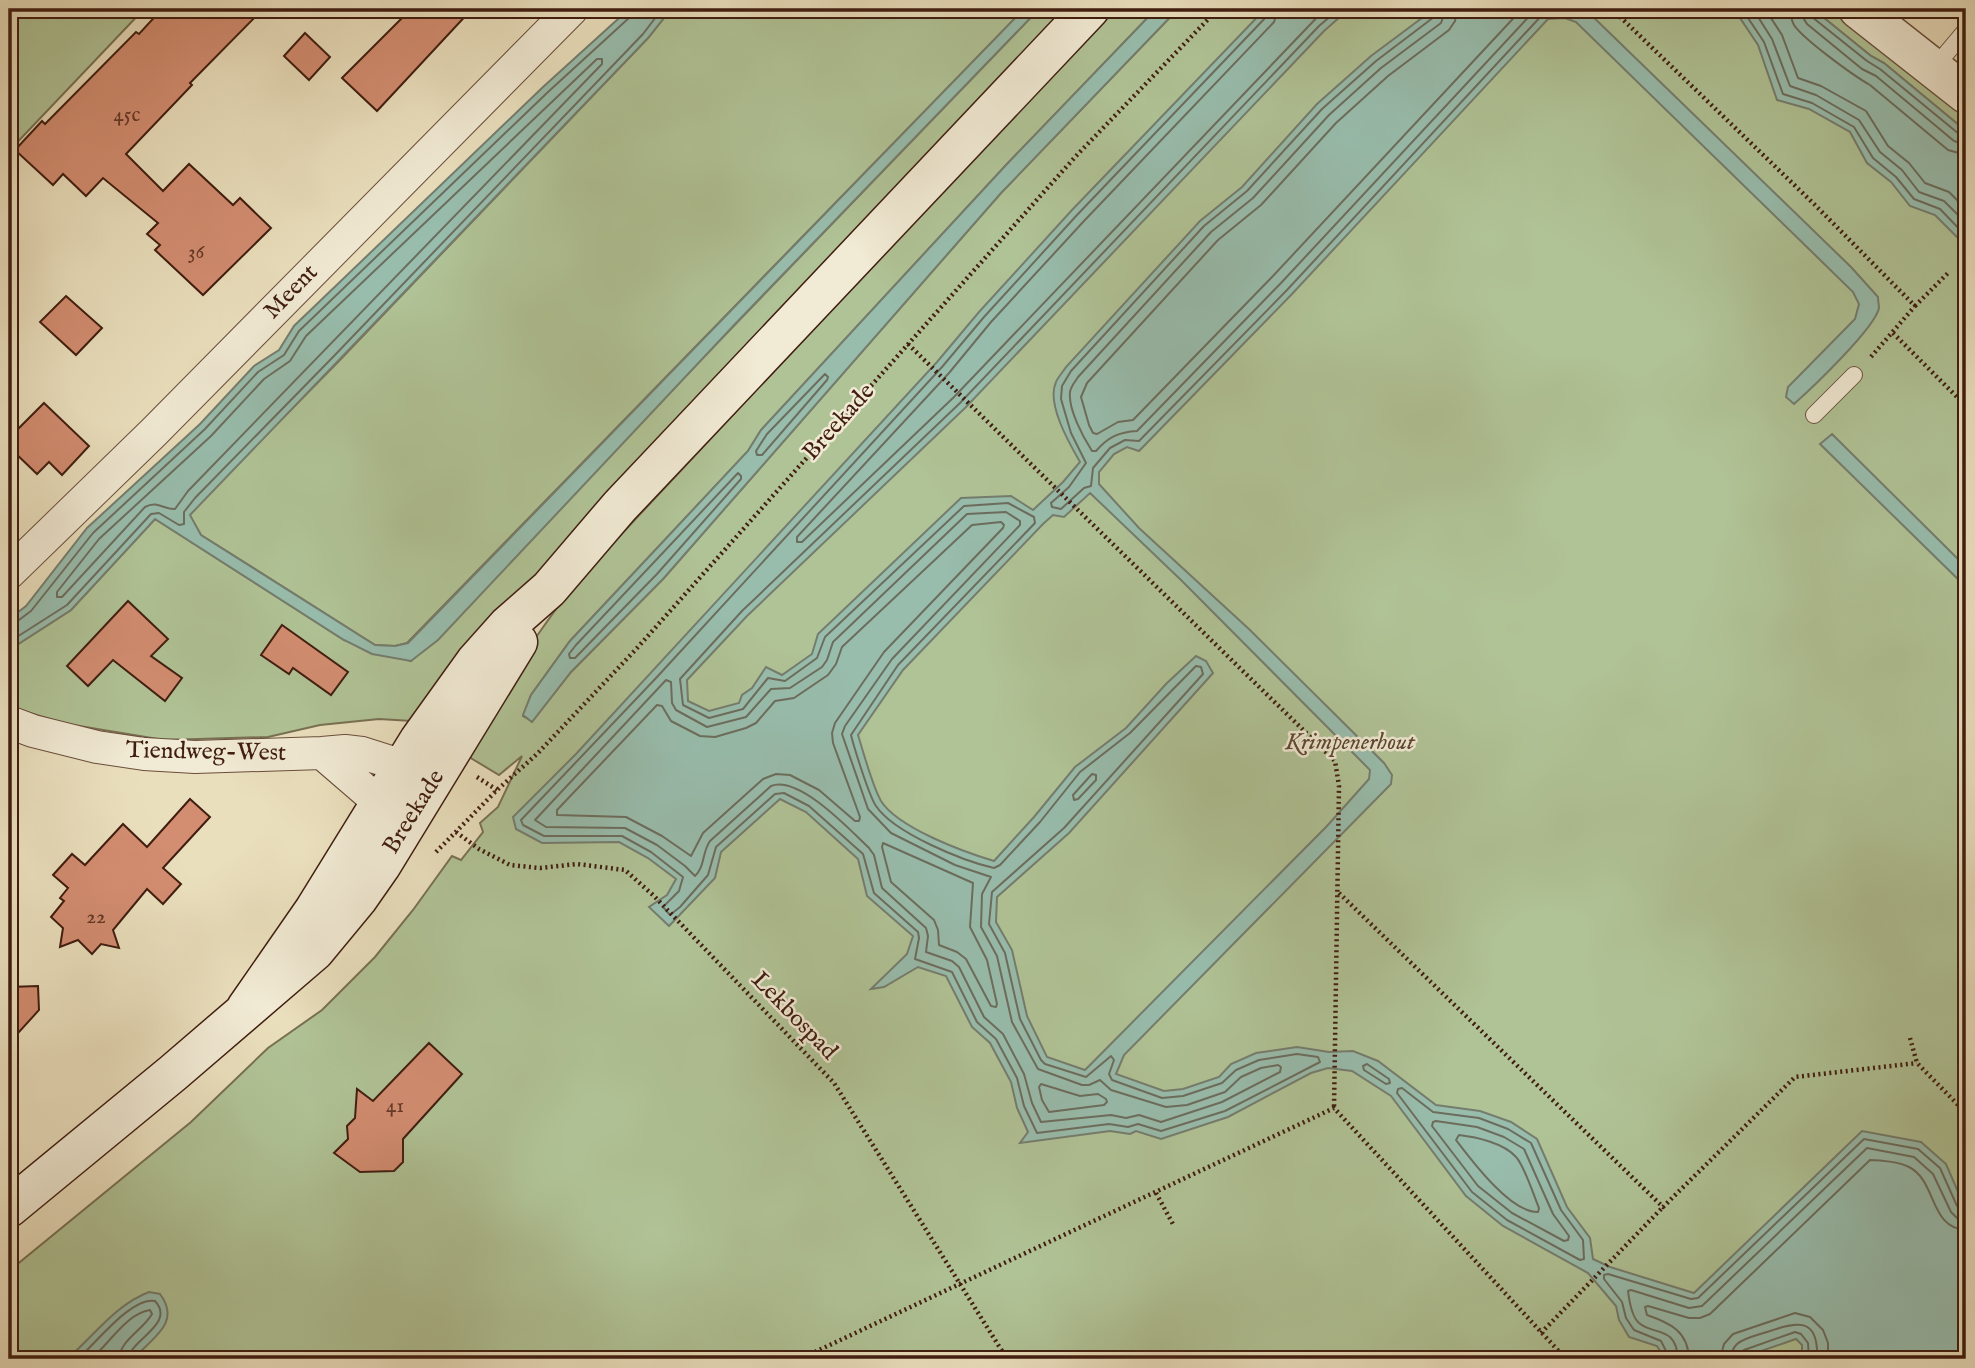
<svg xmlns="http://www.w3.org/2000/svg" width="1975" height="1368" font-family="'IM FELL English',serif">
<rect width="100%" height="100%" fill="#eadfbd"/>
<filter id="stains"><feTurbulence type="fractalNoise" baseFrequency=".00286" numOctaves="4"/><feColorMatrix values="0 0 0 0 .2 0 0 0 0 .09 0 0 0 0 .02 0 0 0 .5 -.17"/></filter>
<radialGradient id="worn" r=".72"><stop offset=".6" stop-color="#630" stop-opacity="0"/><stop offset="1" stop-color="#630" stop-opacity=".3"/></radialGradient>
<path fill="#b0c396" stroke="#787053" stroke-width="2" d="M 9,9 L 144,9 L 9,151 Z
M 671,9 L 1024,9 L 407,643 L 395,646 L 375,645 L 201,535 L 189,515 L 200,502 L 338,362 L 648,38 Z
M 1039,9 L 1064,9 L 412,721 L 379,719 L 320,725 L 268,737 L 164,740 L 67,724 L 9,707 L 9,650 L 71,610 L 155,519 L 344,640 L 411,661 Z
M 1113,9 L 1156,9 L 1007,164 L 761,430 L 748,451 L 570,641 L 531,695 L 523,716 L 532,721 L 571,672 L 663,579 L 1001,193 L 1178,9 L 1748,9 L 1966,183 L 1966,1359 L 9,1359 L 9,1271 L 191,1122 L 268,1048 L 322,1010 L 375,957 L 413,910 L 452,856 L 461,860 L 483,832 L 480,823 L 498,807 L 522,756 L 499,775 L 464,754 L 529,647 L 571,588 Z
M 1813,9 L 1842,9 L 1966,110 L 1966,131 L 1884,63 L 1871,56 Z"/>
<path fill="#98bdad" stroke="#757d6e" stroke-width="2" fill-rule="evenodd" d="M 629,9 L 671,9 L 648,38 L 190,515 L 201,535 L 375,645 L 395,646 L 408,643 L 1024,9 L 1039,9 L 736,323 L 438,640 L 411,661 L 372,654 L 344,640 L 155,519 L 71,610 L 9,650 L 9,619 L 26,606 L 87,528 L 200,424 L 254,366 L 279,350 L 294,326 L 543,87 Z
M 1156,9 L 1178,9 L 1001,193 L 663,579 L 571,672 L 532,722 L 523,715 L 531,695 L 570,641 L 748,451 L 761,430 L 1007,164 Z
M 1265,9 L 1349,9 L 1324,31 L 965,408 L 747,616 L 687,680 L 688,701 L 709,711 L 739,703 L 742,695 L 752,688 L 766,667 L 782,675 L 812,654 L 818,634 L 961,498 L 1011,496 L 1033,510 L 1063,482 L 1080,462 C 1069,443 1046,403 1056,382 C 1058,377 1063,372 1066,367 L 1200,221 L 1242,187 L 1317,104 L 1371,56 L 1434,9 L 1585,9 L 1851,267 L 1878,297 C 1878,301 1879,305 1879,308 C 1875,328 1812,388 1794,404 L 1786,397 L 1788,387 L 1855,319 L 1859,304 L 1853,292 L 1576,22 L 1565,18 L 1548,19 L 1292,294 L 1139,451 L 1127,447 L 1114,454 L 1099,472 L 1099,484 L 1139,528 L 1250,630 L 1384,763 L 1392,775 L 1391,784 L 1124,1055 L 1116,1074 L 1164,1091 L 1183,1089 L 1219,1077 L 1231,1064 L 1256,1053 L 1297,1047 L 1329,1052 L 1353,1051 L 1378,1061 L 1436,1105 L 1480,1111 L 1511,1122 L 1537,1139 L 1567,1207 L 1590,1238 L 1593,1259 L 1610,1267 L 1694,1293 L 1862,1131 L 1921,1142 L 1946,1164 L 1966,1210 L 1966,1359 L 1802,1359 L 1802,1345 L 1796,1339 L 1738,1359 L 1665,1359 L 1657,1346 L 1629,1337 L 1619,1320 L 1616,1306 L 1588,1273 L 1503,1226 L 1466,1196 L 1391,1096 L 1352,1071 L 1328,1068 L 1311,1073 L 1228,1117 L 1161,1139 L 1136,1131 L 1130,1134 L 1110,1131 L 1020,1143 L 1028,1132 L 1017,1108 L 1011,1082 L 990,1043 L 972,1027 L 946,976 L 918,967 L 884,987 L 871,989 L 907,954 L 913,936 L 867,896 L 858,859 L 806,812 L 780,799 L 721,852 L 715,878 L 669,926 L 649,907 L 667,895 L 676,879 L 648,858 L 619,842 L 542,843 L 516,829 L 513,817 L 576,754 L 937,362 L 979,312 L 1072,210 ZM 1090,493 L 1182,581 L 1370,770 L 1369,779 L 1327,826 L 1085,1070 L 1047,1057 L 1027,1016 L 1012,950 L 996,922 L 997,897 L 1069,833 L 1213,673 L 1206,661 L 1196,656 L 1166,684 L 1126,728 L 1075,767 L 1034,817 L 994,861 C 964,852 898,828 881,801 C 872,785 864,754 858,735 L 903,670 L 1043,524 L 1053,515 L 1064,517 Z
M 1734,9 L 1813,9 L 1871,56 L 1884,63 L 1966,131 L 1966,246 L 1935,215 L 1910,206 L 1891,182 L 1867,163 L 1850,132 L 1809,109 L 1777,100 L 1758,45 Z
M 1832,434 L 1966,567 L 1966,587 L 1820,444 Z
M 149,1292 L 160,1294 C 181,1322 154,1337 135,1357 L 131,1359 L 67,1359 C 94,1336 115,1305 149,1292 Z"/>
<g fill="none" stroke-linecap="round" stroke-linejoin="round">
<path stroke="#6c6d5e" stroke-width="2" d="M 1269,9 L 1267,16 L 1077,215 L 984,317 L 942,367 L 657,677 L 521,820 L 523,825 L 544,836 L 622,836 L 651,852 L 683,877 L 679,891 L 663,907 L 670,915 L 680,907 L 708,875 L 716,847 L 775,794 L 784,793 L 809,806 L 863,854 L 874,893 L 918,932 L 919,938 L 915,959 L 952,972 L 977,1022 L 996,1039 L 1017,1078 L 1024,1106 L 1037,1133 L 1109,1124 L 1128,1127 L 1138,1124 L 1161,1131 L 1225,1111 L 1320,1062 L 1318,1057 L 1297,1054 L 1259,1060 L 1236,1070 L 1222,1083 L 1183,1096 L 1162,1098 L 1112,1080 L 1109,1074 L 1114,1060 L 1111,1056 L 1086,1077 L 1045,1064 L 1041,1060 L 1020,1019 L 1005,953 L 989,924 L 992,892 L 1064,828 L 1203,674 L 1201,667 L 1196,666 L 1130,733 L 1080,772 L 1040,822 L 1000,865 L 994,868 C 963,861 894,833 876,806 C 869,796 854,747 851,735 L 898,665 L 1035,523 L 1034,517 L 1008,503 L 964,506 L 825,637 L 817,658 L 785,681 L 768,678 L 743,709 L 709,718 L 683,705 L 680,679 L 742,611 L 960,403 L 1319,26 L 1339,9
M 1278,9 L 1274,22 L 1084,221 L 991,322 L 949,373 L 797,537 L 797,542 L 802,542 L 954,397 L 1325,9
M 1437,9 L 1434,17 L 1376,61 L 1322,109 L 1247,191 L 1204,226 L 1071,371 L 1062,386 L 1061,399 L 1071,433 L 1086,463 L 1069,487 L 1051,503 L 1052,507 L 1061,509 L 1084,488 L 1091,486 L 1093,468 L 1110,448 L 1125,440 L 1139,441 L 1287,290 L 1543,14 L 1565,11 L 1577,14 L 1580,9
M 1446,9 L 1441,23 L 1381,68 L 1329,115 L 1253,198 L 1211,232 L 1078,377 C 1075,382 1071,386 1070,392 C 1068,409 1083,437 1092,451 L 1096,451 C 1108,437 1119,432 1137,431 L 1281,283 L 1536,9
M 1457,9 L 1455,21 L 1449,30 L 1388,76 L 1336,123 L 1261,205 L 1218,240 L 1087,383 L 1081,397 L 1089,425 L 1093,433 L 1097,434 L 1118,422 L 1133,420 L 1273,276 L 1522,9
M 1742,9 L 1764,42 L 1783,94 L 1812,103 L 1854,127 L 1873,158 L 1896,177 L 1914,199 L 1940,209 L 1966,236
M 1753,9 L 1772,39 L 1790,86 L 1816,95 L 1859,120 L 1880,152 L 1902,170 L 1919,192 L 1944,201 L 1966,223
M 1765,9 L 1782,35 L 1798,78 L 1821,86 L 1866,111 L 1888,146 L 1909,163 L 1925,183 L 1949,192 L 1966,209
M 1790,9 C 1791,15 1791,20 1794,25 C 1803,39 1854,76 1870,85 L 1948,150 L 1966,155
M 1801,9 L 1802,16 L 1807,24 L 1862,69 L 1876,76 L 1954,141 L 1966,145
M 1810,9 L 1812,17 L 1867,61 L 1880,69 L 1959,134 L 1966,136
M 597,59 L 602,59 L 602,64 L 188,491 L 175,509 C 164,510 158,500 145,507 L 62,597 L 57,597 L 57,592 L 99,539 L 211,436 L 264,379 L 290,361 L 306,336 Z
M 825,374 L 828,377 L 827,380 L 762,455 L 757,455 L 756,451 L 767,434 Z
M 738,473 L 741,476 L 741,479 L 657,574 L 575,658 L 570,658 L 569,654 L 576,645 Z
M 1006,512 L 1020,521 L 1020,525 L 892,659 L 845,726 L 842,734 L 868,809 L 891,833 L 955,865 L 991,877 L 982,894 L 981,927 L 997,956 L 1012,1022 L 1038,1069 L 1082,1085 L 1089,1085 L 1100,1080 L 1111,1090 L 1166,1107 L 1187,1105 L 1225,1092 L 1241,1077 L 1261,1068 L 1278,1065 L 1281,1067 L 1280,1072 L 1222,1102 L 1161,1122 L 1139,1115 L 1126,1118 L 1111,1115 L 1041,1122 L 1032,1103 L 1024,1074 L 1003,1034 L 984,1017 L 959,967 L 952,961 L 926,952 L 928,936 L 926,928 L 882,888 L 874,855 L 869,848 C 850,830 799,775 771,786 L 710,841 C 702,852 705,867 695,876 L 685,866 L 657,845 L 625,828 L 546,827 L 535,820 L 666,680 L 671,682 L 672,703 L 676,710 L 707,727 L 746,717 L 771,689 L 790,688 L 822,667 L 827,660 L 833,642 L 967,514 Z
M 1001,522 L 1004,525 L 1003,528 L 884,652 L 835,723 L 832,733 L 833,743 L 860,817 L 859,821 L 855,821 L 819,790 L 790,775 L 776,774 L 763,779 L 703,833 L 691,856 L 662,836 L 626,817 L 557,815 L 557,810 L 657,705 L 662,706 L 671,721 L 700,736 L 715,737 L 746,728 L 756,723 L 775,701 L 794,698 L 828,675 L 836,664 L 842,647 L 972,525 Z
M 9,624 L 15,623 L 31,611 L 93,533 L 205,429 L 258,372 L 284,355 L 299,331 L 548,92 L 630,17 L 633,9
M 9,642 L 67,605 L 151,514 L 159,513 L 179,525 L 184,524 L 184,512 L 195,498 L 333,357 L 643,34 L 662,9
M 1092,774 L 1096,775 L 1096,780 L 1078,799 L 1074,800 L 1073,795 Z
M 883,843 L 973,883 L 970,927 L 987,960 L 997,1004 L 996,1007 L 991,1006 L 966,959 L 957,952 L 939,945 L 938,930 L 934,920 L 891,882 L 882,847 Z
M 1367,1064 L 1389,1079 L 1390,1083 L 1386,1084 L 1364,1070 L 1363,1066 Z
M 1041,1084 L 1080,1096 L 1098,1094 L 1106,1099 L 1107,1102 L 1104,1105 L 1049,1112 L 1042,1100 L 1039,1087 Z
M 1398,1089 L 1402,1088 L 1433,1112 L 1479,1118 L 1508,1129 L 1531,1143 L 1561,1210 L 1583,1240 L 1584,1259 L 1580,1260 L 1507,1220 L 1472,1192 L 1397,1093 Z
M 1436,1121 L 1477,1127 L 1504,1137 L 1524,1149 L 1553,1214 L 1569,1236 L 1568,1240 L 1564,1241 L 1512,1213 L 1478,1186 L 1432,1126 L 1433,1122 Z
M 1459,1135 C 1476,1137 1504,1143 1516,1157 C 1524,1165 1534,1196 1539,1208 L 1538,1212 C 1511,1213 1472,1161 1456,1140 Z
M 78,1359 C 95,1344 132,1296 155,1301 C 176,1324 131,1339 128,1359
M 91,1359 C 109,1344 127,1313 150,1310 L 152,1314 C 143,1330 120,1340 119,1359
M 1670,1359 L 1661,1341 L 1634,1330 L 1626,1318 L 1622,1302 L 1604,1279 L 1604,1275 L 1608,1274 L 1691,1299 L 1698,1298 L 1864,1139 L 1918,1149 L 1940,1168 L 1957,1206 L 1966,1210
M 1678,1359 C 1676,1325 1654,1336 1639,1323 C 1632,1317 1629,1299 1628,1291 L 1631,1290 L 1689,1308 L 1702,1306 L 1867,1148 L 1914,1157 L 1933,1174 L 1951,1212 L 1957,1218 L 1966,1219
M 1689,1359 C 1688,1331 1670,1323 1647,1315 L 1645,1307 L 1648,1306 L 1689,1318 L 1700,1318 L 1710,1314 L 1870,1160 C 1881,1160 1899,1162 1909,1167 C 1937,1181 1929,1228 1966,1230
M 1720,1359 L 1724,1344 L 1733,1334 L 1795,1313 L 1810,1317 L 1823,1330 L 1828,1343 L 1828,1359
M 1731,1359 C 1731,1353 1732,1349 1737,1344 C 1744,1338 1758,1335 1767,1332 C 1798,1321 1819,1317 1817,1359
M 1740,1359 L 1740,1354 L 1744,1350 L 1795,1332 L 1801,1334 L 1808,1343 L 1809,1359"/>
</g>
<path fill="#d38d71" stroke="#401d10" stroke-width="2" d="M 162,9 L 263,9 L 190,83 L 192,85 L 126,154 L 163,191 L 189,164 L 233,205 L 240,198 L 271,228 L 203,295 L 155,250 L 160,245 L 147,234 L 158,223 L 103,178 L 86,196 L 63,174 L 53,185 L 15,150 L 42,121 L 45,124 L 136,32 L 139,34 Z
M 411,9 L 472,9 L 377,111 L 342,78 Z
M 305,33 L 330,57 L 309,80 L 284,56 Z
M 66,296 L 102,328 L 76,355 L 40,322 Z
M 44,403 L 89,446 L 62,475 L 49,462 L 37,474 L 9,447 L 9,438 Z
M 128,601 L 168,639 L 151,656 L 182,678 L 165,701 L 113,660 L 88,686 L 67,666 Z
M 282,625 L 348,672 L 331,695 L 293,668 L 289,674 L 261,655 Z
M 190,799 L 210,817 L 163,868 L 181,884 L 163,904 L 147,889 L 113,930 L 119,948 L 101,944 L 92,954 L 78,940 L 60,947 L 63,928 L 51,917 L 64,901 L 60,898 L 68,888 L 53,875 L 72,854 L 85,865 L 123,824 L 147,847 Z
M 38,986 L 39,1010 L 9,1043 L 9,987 Z
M 429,1043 L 462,1074 L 403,1139 L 403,1162 L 394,1171 L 360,1172 L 334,1153 L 348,1139 L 347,1126 L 355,1118 L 357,1089 L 373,1101 Z"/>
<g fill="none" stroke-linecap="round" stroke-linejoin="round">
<g stroke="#6a4e3b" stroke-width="18">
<path id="service" d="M 1934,68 L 1966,30
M 1814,415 L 1854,375"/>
</g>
<g stroke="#6a4e3b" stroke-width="34">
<path id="minor" d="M 9,573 L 154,432 L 572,9
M 9,722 L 33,731 L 97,747 L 144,754 L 195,757 L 322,753 L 345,751 L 362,753 L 403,766 L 418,783
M 322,753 L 380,803 L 403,809"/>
</g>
<g stroke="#6a4e3b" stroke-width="41">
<path id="tertiary" d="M 1858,9 L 1966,94"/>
</g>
<g stroke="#401d10" stroke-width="41">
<path id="secondary" d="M 246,1008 L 314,910 L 419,740 L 475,662 L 508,625 L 549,589 L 620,506 L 1090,9
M 9,1208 L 173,1073 L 315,951 L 358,899 L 381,866 L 518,642"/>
</g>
<path stroke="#401d10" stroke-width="4.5" stroke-dasharray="2 3.5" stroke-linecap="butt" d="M 1612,9 L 1814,204 L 1915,306 L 1870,358
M 1915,306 L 1949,272
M 1893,333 L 1966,406
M 908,344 L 1335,761 L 1339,786 L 1334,1108
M 477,777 L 497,790
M 456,832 L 479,849 L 510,865 L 540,868 L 577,864 L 625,870 L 654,896 L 834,1083 L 1007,1359
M 436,852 L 497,790 L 537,754 L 638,647 L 1076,156 L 1218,9
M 1339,893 L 1663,1207 L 1795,1077 L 1917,1063
M 1910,1038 L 1917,1063 L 1966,1113
M 1156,1193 L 1174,1226
M 1541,1333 L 1663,1207
M 800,1359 L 1334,1108 L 1566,1359"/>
<use href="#service" stroke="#f1ead4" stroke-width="16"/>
<use href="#minor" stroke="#f1ead4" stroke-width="32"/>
<use href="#tertiary" stroke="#f1ead4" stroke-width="38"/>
<use href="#secondary" stroke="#f1ead4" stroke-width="38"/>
</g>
<g text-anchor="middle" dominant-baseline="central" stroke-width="5" stroke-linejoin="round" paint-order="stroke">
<g font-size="21" fill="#653928">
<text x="127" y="115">45c</text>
<text x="196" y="252">36</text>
<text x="96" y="917">22</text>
<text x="395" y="1106">41</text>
</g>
<g font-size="24" fill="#401d10" stroke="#f1ead4">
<text transform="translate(291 292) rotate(-46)">Meent</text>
<text transform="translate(839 422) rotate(-48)">Breekade</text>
<text transform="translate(206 752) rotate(1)">Tiendweg-West</text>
<text transform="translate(414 812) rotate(-58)">Breekade</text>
<text transform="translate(794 1016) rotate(46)">Lekbospad</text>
</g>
<g font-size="24" font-style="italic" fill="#5c4632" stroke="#f1ead4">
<text x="1350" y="742">Krimpenerhout</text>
</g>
</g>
<rect width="1975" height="1368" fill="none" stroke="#eadfbd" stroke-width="35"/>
<rect x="10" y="10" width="1954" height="1347" fill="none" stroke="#401d10" stroke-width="3.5"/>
<rect x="18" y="18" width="1940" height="1333" fill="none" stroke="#401d10" stroke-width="2"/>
<rect width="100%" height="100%" filter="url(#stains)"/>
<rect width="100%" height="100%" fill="url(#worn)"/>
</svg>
